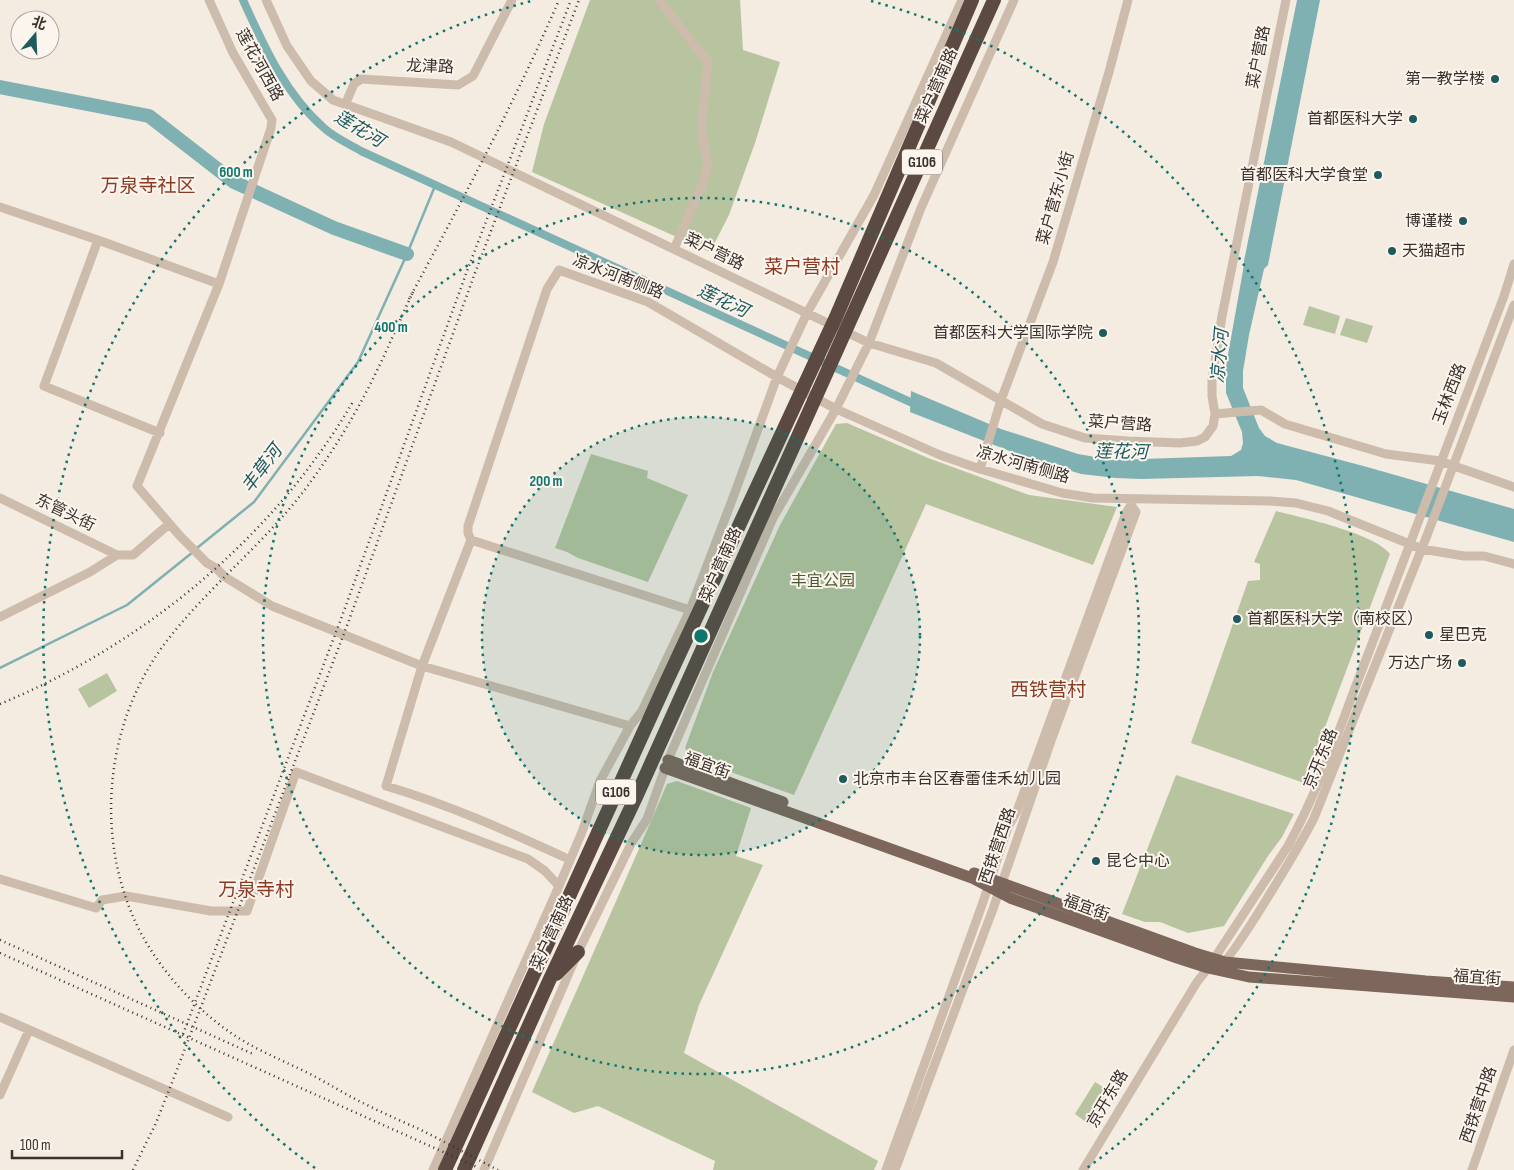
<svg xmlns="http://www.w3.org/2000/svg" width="1514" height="1170" font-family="'Sofia Sans Condensed','Noto Sans SC',sans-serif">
<rect width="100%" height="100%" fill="#f4ebe1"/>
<path fill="#b8c4a0" d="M 590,0 L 740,0 L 743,50 L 780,62 L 755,143 L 729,215 L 710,252 L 532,172 L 544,124 Z
M 1309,306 L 1340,316 L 1335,334 L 1303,325 Z
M 1346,318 L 1373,326 L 1367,343 L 1340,335 Z
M 847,423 L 928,458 L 1029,495 L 1117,507 L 1093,565 L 926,504 L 794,795 L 692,758 L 685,748 L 713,672 L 780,525 L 836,424 Z
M 591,454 L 648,471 L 647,478 L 688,495 L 648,582 L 578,558 L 567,552 L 555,548 Z
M 1276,511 C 1303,518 1374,533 1390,554 L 1304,783 L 1191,743 L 1248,581 L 1260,580 L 1260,564 L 1254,562 Z
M 107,673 L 117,691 L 89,708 L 78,689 Z
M 1176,775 L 1294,814 L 1282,837 L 1268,856 L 1224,926 L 1188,933 L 1160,922 L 1145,922 L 1122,914 Z
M 677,781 L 751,808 L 736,856 L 763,865 L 699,1005 L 684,1053 L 878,1161 L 874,1170 L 713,1170 L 715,1161 L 598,1106 L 574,1113 L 532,1092 C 577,989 623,887 667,784 Z
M 1095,1082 L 1111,1092 L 1090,1125 L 1075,1114 Z"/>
<path fill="#7fb0b2" d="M 1297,0 L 1320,0 L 1268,265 L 1264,269 L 1249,335 L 1243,371 L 1243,388 L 1259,428 L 1265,436 L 1277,443 L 1367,467 L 1514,509 L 1514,542 L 1296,480 L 1258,476 L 1141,479 L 1116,478 L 1081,474 L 1020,455 L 910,412 L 911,391 L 1001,429 L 1078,454 L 1113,460 L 1231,456 L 1241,450 L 1243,443 L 1242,432 L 1226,393 L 1226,366 L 1244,265 L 1244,261 Z"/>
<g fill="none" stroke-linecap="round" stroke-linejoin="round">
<path stroke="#7fb0b2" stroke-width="2.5" d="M 197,548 L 254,502 L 358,362 L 407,254 L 435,186
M 0,668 L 127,605 L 193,552"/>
<path stroke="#7fb0b2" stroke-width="8" d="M 243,0 C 264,46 285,94 324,128 C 335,138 351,145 363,152 L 919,406"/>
<path stroke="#7fb0b2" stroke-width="14" d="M 0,87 L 149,116 L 234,182 L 334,228 L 407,254"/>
<path stroke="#cdbbac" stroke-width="9" d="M 209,0 L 233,53 L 272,120 L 271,128 L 219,284 L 137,486 L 180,536 L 207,563 L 216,568 L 225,577 L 272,606 L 422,666 L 630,726
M 266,0 L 287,46 L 300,65 L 311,81 L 333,100 L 451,142 L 869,343 L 936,363 L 1042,424 L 1085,438 L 1128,441 L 1180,443 L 1197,441 L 1205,437 L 1213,426 L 1215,414
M 659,0 L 708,62 L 701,130 L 708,163 L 703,183 L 674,249
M 1286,0 L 1222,316 L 1212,380 L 1212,396 L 1215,414 L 1261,410 L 1285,424 L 1386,454 L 1440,461 L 1514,487
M 345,105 L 354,84 L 361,79 L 458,85 L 473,76 L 512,0
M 0,207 L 98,240 L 219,284
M 98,240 L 44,386 L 160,433
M 980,469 L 1001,400 L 1053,262 L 1109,72 L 1128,0
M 0,498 L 117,555
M 471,540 L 690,610
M 0,617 L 90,572 L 117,555 L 133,555 L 169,524
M 564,857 C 505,830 447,804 386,786 L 422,666 L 471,540 L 468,533 L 468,526 L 547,289 L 559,270 L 648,302 L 777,377 L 836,409 L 940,455 L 980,469 L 1062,493 L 1093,498 L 1270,501 L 1296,503 L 1328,511 L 1422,549 L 1464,556 L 1484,556 L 1514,564
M 0,879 L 96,908 L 102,900 L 126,896 L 211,911 L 247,911 L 296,772 L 528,859 L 545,871 L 559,886
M 1221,964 C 1233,959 1304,838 1314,818 L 1426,538 L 1514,305
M 0,1017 L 228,1117
M 0,1095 L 29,1030
M 433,1170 L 559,886 L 582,832 L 600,781 L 630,726 L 642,711 L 690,610 L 734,495 L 777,377 L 807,313 L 874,195 L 962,0
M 484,1170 L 578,952 L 632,842 L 647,819 L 668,760 L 773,518 L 836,409 L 869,343 L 921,208 L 1014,0
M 886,1170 L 982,905 L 1008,827 L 1017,811 L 1126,513 L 1131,505 L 1130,500
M 895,1170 L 993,909 L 1052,738 L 1136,512 L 1131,505 L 1133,500
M 1083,1170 L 1197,982 L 1208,968 L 1288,846 C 1321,786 1342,720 1367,657 C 1413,537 1458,416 1504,296 L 1514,264
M 1472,1170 L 1514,1050"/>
<path stroke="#7d675c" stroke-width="11" d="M 668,760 L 783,802
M 665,768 L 972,878 L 1010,898 L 1177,958 L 1208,968 L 1249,977 L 1514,997
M 974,873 L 1195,953 L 1225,962 L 1426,981 L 1514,987"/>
<path stroke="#5c4a42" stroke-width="14" d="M 556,974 L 578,952
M 445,1170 L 664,687 L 836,317 L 972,0
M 464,1170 L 549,981 L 636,797 L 994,0"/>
<path stroke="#3b302b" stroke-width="2.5" stroke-dasharray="1 4" stroke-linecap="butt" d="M 413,292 C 402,315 392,339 381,362 C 361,405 337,446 309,484 C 266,543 206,588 163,646 C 102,729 94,847 143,937 C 163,972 189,1001 220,1025 C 248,1047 278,1058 308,1073 C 328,1083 346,1095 365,1104 C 383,1113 401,1121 419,1129 C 445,1142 471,1156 498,1170
M 409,299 C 462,201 515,102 559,0
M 0,704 C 145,644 275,536 354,400
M 0,940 L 253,1054
M 0,953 L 479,1168
M 183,1034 L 341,619 L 467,271 L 571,0
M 133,1170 L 156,1123 L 173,1080 L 348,623 L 475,273 L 579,0"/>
</g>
<circle cx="701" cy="636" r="219" fill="#0f766e" fill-opacity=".12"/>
<g fill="none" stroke="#0f766e" stroke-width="2.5" stroke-dasharray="2.5 5">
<circle cx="701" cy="636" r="219"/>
<circle cx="701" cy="636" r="438"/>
<path d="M315 1168A657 657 0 0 1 531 1M871 1A657 657 0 0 1 1087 1168"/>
</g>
<g fill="#1f5a5e" stroke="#fbf5ee" stroke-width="2">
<circle cx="1495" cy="79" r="5"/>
<circle cx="1413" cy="119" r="5"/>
<circle cx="1378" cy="175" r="5"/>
<circle cx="1463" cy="221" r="5"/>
<circle cx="1392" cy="251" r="5"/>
<circle cx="1103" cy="333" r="5"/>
<circle cx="1237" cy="619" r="5"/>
<circle cx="1429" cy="635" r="5"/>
<circle cx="1462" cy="663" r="5"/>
<circle cx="843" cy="779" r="5"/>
<circle cx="1096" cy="861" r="5"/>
</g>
<g text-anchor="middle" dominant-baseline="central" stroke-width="4" stroke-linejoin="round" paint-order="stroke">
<g fill="#fbf5ee" stroke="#756b66" stroke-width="1">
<rect x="902" y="149.5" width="40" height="25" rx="4"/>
<rect x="596" y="779.5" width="40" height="25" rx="4"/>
</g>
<g font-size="15" font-weight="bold" fill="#3b302b">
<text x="922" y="162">G106</text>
<text x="616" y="792">G106</text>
</g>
<g font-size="16" fill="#3b302b" stroke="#fbf5ee">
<text transform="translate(1259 57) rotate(-79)">菜户营路</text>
<text transform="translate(259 65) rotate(61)">莲花河西路</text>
<text transform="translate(430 67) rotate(2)">龙津路</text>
<text transform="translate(937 86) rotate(-66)">菜户营南路</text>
<text transform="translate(1056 198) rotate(-74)">菜户营东小街</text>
<text transform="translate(714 252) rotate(26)">菜户营路</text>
<text transform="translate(618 277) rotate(21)">凉水河南侧路</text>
<text transform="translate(1450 394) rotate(-69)">玉林西路</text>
<text transform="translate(1120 424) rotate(4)">菜户营路</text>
<text transform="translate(1023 465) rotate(16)">凉水河南侧路</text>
<text transform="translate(65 513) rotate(26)">东管头街</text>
<text transform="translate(721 565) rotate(-66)">菜户营南路</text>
<text transform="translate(1321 759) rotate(-68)">京开东路</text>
<text transform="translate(707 766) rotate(20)">福宜街</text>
<text transform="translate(998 846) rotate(-71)">西铁营西路</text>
<text transform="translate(1086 908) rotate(20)">福宜街</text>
<text transform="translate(552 933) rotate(-65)">菜户营南路</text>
<text transform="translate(1477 978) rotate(4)">福宜街</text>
<text transform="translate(1108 1099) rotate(-59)">京开东路</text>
<text transform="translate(1479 1105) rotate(-71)">西铁营中路</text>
</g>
<g font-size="16" fill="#3b302b" stroke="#fbf5ee" text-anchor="end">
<text x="1485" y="79">第一教学楼</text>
<text x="1403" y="119">首都医科大学</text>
<text x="1368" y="175">首都医科大学食堂</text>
<text x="1453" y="221">博谨楼</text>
<text x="1402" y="251" text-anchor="start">天猫超市</text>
<text x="1093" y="333">首都医科大学国际学院</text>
<text x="1247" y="619" text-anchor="start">首都医科大学（南校区）</text>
<text x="1439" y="635" text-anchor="start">星巴克</text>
<text x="1452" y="663">万达广场</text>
<text x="853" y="779" text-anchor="start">北京市丰台区春蕾佳禾幼儿园</text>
<text x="1106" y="861" text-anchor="start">昆仑中心</text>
</g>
<g font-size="16" fill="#4a5a2e" stroke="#fbf5ee">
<text x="823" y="581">丰宜公园</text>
</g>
<g font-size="18" font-style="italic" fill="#1f5a5e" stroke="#fbf5ee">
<text transform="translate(359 129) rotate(31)">莲花河</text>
<text transform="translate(723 301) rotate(25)">莲花河</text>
<text transform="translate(1220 356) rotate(-85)">凉水河</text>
<text transform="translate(1121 452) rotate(1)">莲花河</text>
<text transform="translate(262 469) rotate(-53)">丰草河</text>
</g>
<g font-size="19" fill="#8c3b22" stroke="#fbf5ee">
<text x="148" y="186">万泉寺社区</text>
<text x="802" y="267">菜户营村</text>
<text x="1048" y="690">西铁营村</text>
<text x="256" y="890">万泉寺村</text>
</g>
</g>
<circle cx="701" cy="636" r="8" fill="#0f766e" stroke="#fbf5ee" stroke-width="2.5"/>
<g font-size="15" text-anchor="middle" font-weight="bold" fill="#0f766e" stroke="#fbf5ee" stroke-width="4" stroke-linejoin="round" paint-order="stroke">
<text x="236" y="177">600 m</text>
<text x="391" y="332">400 m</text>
<text x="546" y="486">200 m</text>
</g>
<g transform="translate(35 35) rotate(19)"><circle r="24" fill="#fbf5ee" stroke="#aea6a0"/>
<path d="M0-4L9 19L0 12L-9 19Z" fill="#1f5a5e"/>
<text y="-8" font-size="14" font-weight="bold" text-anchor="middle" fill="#3b302b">北</text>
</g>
<path d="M12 1150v8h110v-8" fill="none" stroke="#3b302b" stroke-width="2.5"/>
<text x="20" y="1150" font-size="15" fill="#3b302b" stroke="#fbf5ee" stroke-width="4" paint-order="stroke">100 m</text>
</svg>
